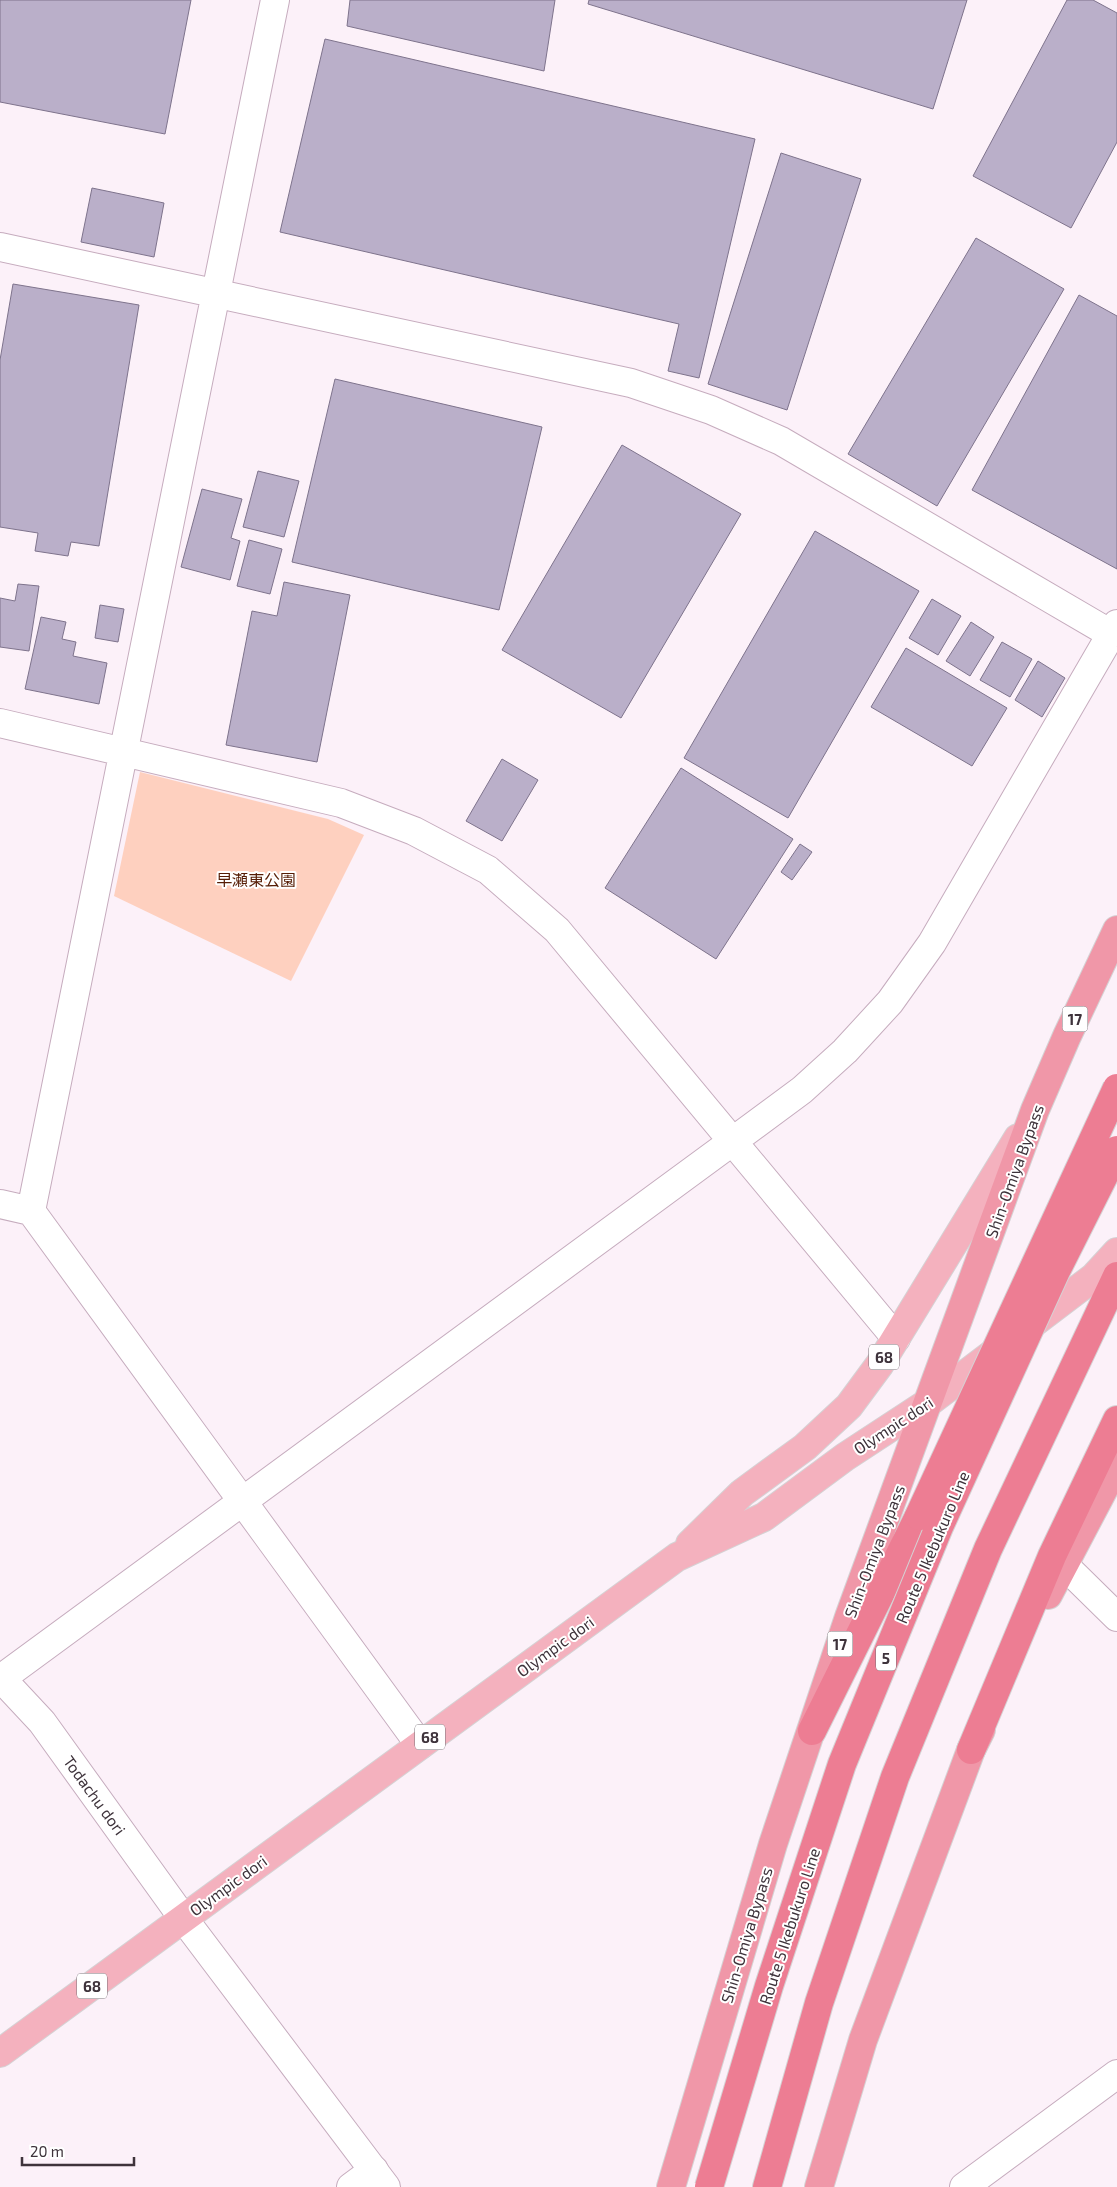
<svg xmlns="http://www.w3.org/2000/svg" width="1117" height="2187" font-family="'Exo 2','Noto Sans JP',sans-serif">
<rect width="100%" height="100%" fill="#fcf1f9"/>
<path fill="#fed0bf" d="M 140,772 L 328,819 L 364,835 L 291,981 L 114,896 Z"/>
<path fill="#baafc9" stroke="#7e738c" d="M 0,0 L 191,0 L 165,134 L 0,102 Z
M 350,0 L 555,0 L 544,71 L 347,26 Z
M 589,0 L 967,0 L 933,109 L 588,4 Z
M 1067,0 L 1093,0 L 1117,13 L 1117,142 L 1071,228 L 973,176 Z
M 325,39 L 755,139 L 699,378 L 668,371 L 679,324 L 280,232 Z
M 781,153 L 861,179 L 787,410 L 708,384 Z
M 92,188 L 164,203 L 154,257 L 81,242 Z
M 976,238 L 1064,289 L 937,506 L 848,454 Z
M 13,284 L 139,305 L 99,546 L 71,542 L 68,556 L 35,551 L 38,533 L 0,527 L 0,360 Z
M 1079,295 L 1117,316 L 1117,569 L 972,490 Z
M 335,379 L 542,427 L 499,610 L 292,562 Z
M 622,445 L 741,514 L 621,718 L 502,650 Z
M 258,471 L 299,481 L 284,537 L 243,527 Z
M 202,489 L 242,499 L 231,538 L 240,541 L 230,580 L 181,567 Z
M 815,531 L 919,591 L 788,818 L 684,758 Z
M 249,540 L 282,549 L 270,594 L 237,586 Z
M 284,582 L 350,595 L 317,762 L 226,745 L 252,611 L 277,616 Z
M 18,584 L 39,586 L 29,651 L 0,647 L 0,598 L 15,601 Z
M 932,599 L 961,616 L 938,655 L 909,638 Z
M 100,605 L 124,609 L 118,642 L 95,638 Z
M 41,617 L 66,622 L 62,639 L 76,642 L 73,656 L 107,663 L 99,704 L 25,689 Z
M 971,622 L 994,637 L 970,676 L 946,661 Z
M 1002,642 L 1032,659 L 1010,697 L 980,680 Z
M 906,648 L 1007,708 L 972,766 L 871,707 Z
M 1038,661 L 1065,678 L 1042,717 L 1015,700 Z
M 502,759 L 538,780 L 502,841 L 466,821 Z
M 681,768 L 793,839 L 716,959 L 605,888 Z
M 800,844 L 812,852 L 792,880 L 781,872 Z"/>
<g fill="none" stroke-linecap="round" stroke-linejoin="round">
<g stroke="#c6acbe" stroke-width="30">
<path id="minor" d="M 0,247 L 631,383 L 711,410 L 781,441 L 1111,634
M 0,723 L 341,803 L 414,831 L 488,870 L 557,930 L 896,1338
M 0,1204 L 31,1211 L 420,1745
M 31,1211 L 275,0
M 1063,1564 L 1117,1617
M 2,1678 L 733,1141 L 802,1090 L 845,1051 L 890,1002 L 932,943 L 1117,624
M 351,2187 L 374,2170
M 964,2187 L 1117,2074"/>
</g>
<g stroke="#c6acbe" stroke-width="30">
<path id="tertiary" d="M 0,1677 L 42,1722 L 183,1918 L 386,2187"/>
</g>
<g stroke="#d5d2d4" stroke-width="30">
<path id="primary" d="M 690,1544 L 742,1493 L 805,1447 L 849,1406 L 880,1364 L 1018,1138
M 0,2053 L 677,1557 L 764,1517 L 845,1457 L 929,1402 L 1094,1277 L 1117,1252"/>
</g>
<g stroke="#d5d2d4" stroke-width="30">
<path id="trunk" d="M 1048,1595 L 1117,1464
M 671,2187 L 773,1844 L 849,1617 L 1035,1110 L 1067,1036 L 1117,930
M 819,2187 L 863,2040 L 971,1750 L 981,1730"/>
</g>
<g stroke="#d5d2d4" stroke-width="30">
<path id="motorway" d="M 812,1731 L 919,1516
M 971,1750 L 1052,1556 L 1117,1420
M 767,2187 L 819,2003 L 895,1777 L 988,1549 L 1117,1276"/>
</g>
<use href="#minor" stroke="#fff" stroke-width="28"/>
<use href="#tertiary" stroke="#fff" stroke-width="28"/>
<use href="#primary" stroke="#f4b1be" stroke-width="28"/>
<use href="#trunk" stroke="#f097a8" stroke-width="28"/>
<use href="#motorway" stroke="#ed7d93" stroke-width="28"/>
<g stroke="#d5d2d4" stroke-width="30" stroke-linecap="butt">
<path id="motorway-bridge" d="M 919,1516 L 1117,1088
M 709,2187 L 769,1986 L 842,1764 L 939,1527 L 1056,1271 L 1117,1150"/>
</g>
<use href="#motorway-bridge" stroke="#ed7d93" stroke-width="28"/>
</g>
<g text-anchor="middle" dominant-baseline="central" stroke-width="4" stroke-linejoin="round" paint-order="stroke">
<g fill="#fff" stroke="#787076" stroke-width="1">
<rect x="1062.5" y="1006.5" width="25" height="25" rx="4"/>
<rect x="869" y="1344.5" width="30" height="25" rx="4"/>
<rect x="827.5" y="1631.5" width="25" height="25" rx="4"/>
<rect x="876" y="1645.5" width="20" height="25" rx="4"/>
<rect x="415" y="1724.5" width="30" height="25" rx="4"/>
<rect x="77" y="1973.5" width="30" height="25" rx="4"/>
</g>
<g font-size="15" font-weight="bold" fill="#3e333b">
<text x="1075" y="1019">17</text>
<text x="884" y="1357">68</text>
<text x="840" y="1644">17</text>
<text x="886" y="1658">5</text>
<text x="430" y="1737">68</text>
<text x="92" y="1986">68</text>
</g>
<g font-size="16" fill="#561d05" stroke="#fff">
<text x="256" y="879">早瀬東公園</text>
</g>
<g font-size="16" fill="#3e333b" stroke="#fff">
<text transform="translate(1014 1171) rotate(-70)">Shin-Omiya Bypass</text>
<text transform="translate(893 1425) rotate(-33)">Olympic dori</text>
<text transform="translate(932 1547) rotate(-67)">Route 5 Ikebukuro Line</text>
<text transform="translate(874 1551) rotate(-69)">Shin-Omiya Bypass</text>
<text transform="translate(555 1646) rotate(-36)">Olympic dori</text>
<text transform="translate(95 1795) rotate(54)">Todachu dori</text>
<text transform="translate(228 1885) rotate(-36)">Olympic dori</text>
<text transform="translate(789 1926) rotate(-72)">Route 5 Ikebukuro Line</text>
<text transform="translate(746 1935) rotate(-73)">Shin-Omiya Bypass</text>
</g>
</g>
<path d="M22 2157v8h112v-8" fill="none" stroke="#3e333b" stroke-width="2.5"/>
<text x="30" y="2157" font-size="15" fill="#3e333b" stroke="#ffffff" stroke-width="4" paint-order="stroke">20 m</text>
</svg>
